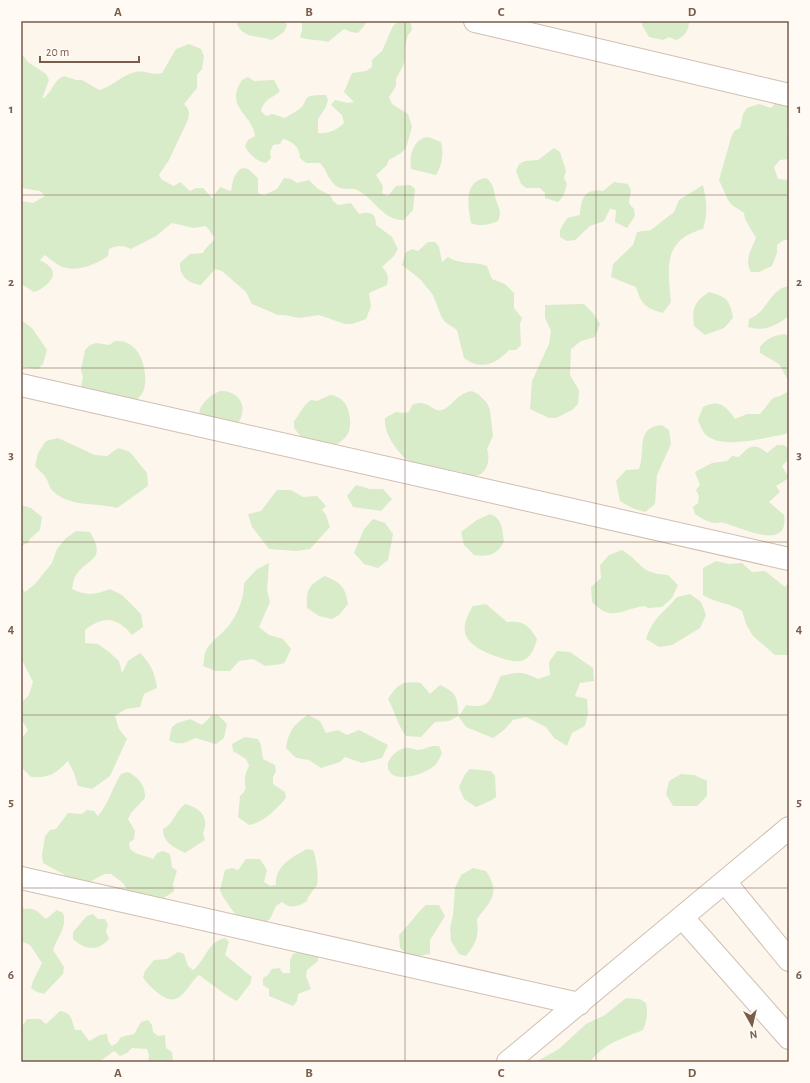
<svg xmlns="http://www.w3.org/2000/svg" width="810" height="1083" font-family="'Alegreya Sans',sans-serif">
<rect width="100%" height="100%" fill="#fdf6ec"/>
<path fill="#d8ecc9" d="M 236,21 L 285,21 L 287,25 L 284,32 L 272,40 C 257,35 241,39 236,21 Z
M 302,21 L 368,21 L 358,33 L 351,32 L 344,29 L 328,42 C 319,39 309,41 300,37 L 302,30 Z
M 407,21 L 411,23 L 412,30 L 408,35 L 405,46 L 405,60 L 403,66 L 396,79 L 396,86 L 389,97 L 392,104 L 408,114 L 412,127 L 406,148 L 401,153 L 389,160 L 386,166 L 376,175 L 383,186 L 382,193 L 388,196 L 396,186 L 410,185 L 415,189 L 413,210 L 404,220 C 383,221 374,198 357,190 C 350,187 343,191 336,186 C 328,180 327,170 320,163 L 306,163 L 300,158 C 300,148 293,141 283,139 L 280,144 L 273,145 L 270,152 L 271,158 L 266,163 C 257,161 249,155 245,146 L 248,140 L 255,136 C 252,113 224,108 242,80 L 248,77 L 254,81 L 274,80 L 280,91 C 271,100 265,97 261,111 L 266,116 L 272,114 L 285,118 C 289,115 294,113 298,110 C 312,101 296,95 326,95 L 328,100 L 326,107 L 318,119 L 318,133 C 328,134 337,130 344,123 L 342,115 L 331,105 L 335,100 L 348,103 L 354,102 L 344,92 L 352,73 L 366,71 L 372,67 L 372,60 L 382,51 L 393,26 L 398,22 Z
M 642,21 L 689,21 C 689,31 685,36 676,40 L 669,37 L 663,40 L 649,37 L 642,25 Z
M 189,44 L 201,49 L 204,56 L 202,69 L 197,75 L 197,88 L 184,104 C 190,110 190,114 187,122 L 169,160 L 159,175 L 162,180 L 174,186 L 180,182 L 190,191 L 196,188 L 203,188 L 212,198 L 220,187 L 231,191 C 233,181 233,174 242,168 L 248,169 L 258,178 L 258,193 L 264,195 L 277,189 L 284,178 L 291,179 L 297,183 L 309,180 L 318,189 L 330,195 L 333,201 L 338,205 L 351,203 L 359,214 C 370,211 376,213 376,225 L 392,237 L 398,249 L 394,256 L 382,267 C 388,273 389,276 387,285 L 369,293 L 371,306 L 366,319 L 352,324 L 345,324 L 319,315 L 299,318 L 285,315 L 278,315 L 252,304 L 246,292 L 222,271 L 215,269 L 201,285 C 189,284 179,276 180,263 L 190,254 L 203,253 C 206,246 212,244 215,238 L 206,226 L 193,228 L 172,223 L 156,236 L 131,249 C 123,245 117,245 109,249 L 108,256 C 95,265 76,273 60,266 C 55,263 50,259 45,255 L 40,260 C 43,262 48,264 50,267 C 60,277 42,290 34,292 L 21,284 L 21,201 L 33,203 L 45,196 L 40,191 L 21,188 L 21,53 L 28,62 L 46,74 L 49,80 L 42,99 C 53,93 52,81 64,76 L 76,80 L 82,80 L 99,90 C 112,87 123,74 136,72 C 146,70 153,76 162,73 L 176,49 Z
M 789,91 L 789,120 L 787,130 L 789,136 L 789,159 L 780,160 L 774,167 L 778,179 L 789,180 L 789,239 L 782,241 L 777,245 L 777,253 L 772,266 L 759,272 L 751,272 C 744,261 751,250 756,238 L 745,219 L 744,213 L 732,205 L 728,200 L 719,180 L 731,138 L 734,131 L 740,128 L 743,114 L 747,108 L 759,104 L 771,108 L 785,93 Z
M 428,137 L 441,142 C 444,153 442,166 436,175 L 411,169 C 409,156 413,139 428,137 Z
M 554,148 L 560,152 L 566,171 L 564,178 L 567,184 C 565,191 564,197 558,202 L 545,198 L 545,193 L 540,188 L 526,188 L 521,184 L 516,171 L 519,164 L 525,161 L 538,160 Z
M 486,178 C 495,185 493,190 496,200 C 499,209 502,211 498,221 C 489,225 481,227 471,223 C 468,207 463,181 486,178 Z
M 614,182 L 628,184 L 631,190 L 629,203 L 634,209 L 635,216 L 627,228 L 615,222 L 616,210 L 610,209 L 604,221 L 590,226 L 575,240 L 567,241 L 560,237 L 560,230 L 567,218 L 580,215 C 581,199 584,188 603,191 Z
M 703,185 C 707,201 708,213 703,229 C 662,240 668,269 671,302 L 663,313 C 645,308 641,304 636,287 L 611,277 L 613,264 L 633,245 L 637,232 L 651,230 L 674,212 L 679,200 Z
M 428,242 L 435,242 L 439,247 L 442,262 L 448,257 C 460,265 474,261 487,266 L 492,279 L 505,284 L 514,293 L 514,308 L 522,318 L 520,324 L 521,345 L 516,350 L 509,350 C 496,364 481,371 464,358 L 457,330 L 445,322 L 441,316 L 433,295 L 420,279 L 402,265 L 406,252 L 412,249 L 418,251 Z
M 789,286 L 789,316 C 776,326 764,332 748,327 L 749,319 C 753,317 757,315 760,312 C 770,302 774,288 789,286 Z
M 709,292 C 727,297 730,300 733,318 L 724,328 L 705,335 L 694,326 C 692,308 694,302 709,292 Z
M 584,304 L 593,313 L 600,324 L 595,337 L 581,341 L 571,349 L 570,375 L 579,390 L 578,404 L 572,410 L 556,418 L 549,418 L 530,409 L 532,381 L 549,344 L 551,331 L 545,318 L 545,305 Z
M 21,320 L 32,328 L 47,350 L 43,364 L 38,369 L 21,367 Z
M 784,334 L 789,336 L 789,382 L 779,364 L 760,353 L 760,347 C 767,338 773,336 784,334 Z
M 115,341 C 119,341 124,341 127,343 C 143,349 149,378 143,392 C 138,402 116,414 105,417 L 93,411 L 80,391 L 83,377 L 81,370 L 85,350 L 90,345 L 96,343 L 109,345 Z
M 220,391 C 239,390 249,407 238,423 L 199,416 C 199,404 209,396 220,391 Z
M 472,391 L 478,394 L 487,403 L 490,410 L 493,436 L 487,449 C 491,459 487,477 472,476 C 466,475 461,471 455,471 C 448,470 440,474 433,474 C 411,470 383,441 385,418 L 396,412 L 403,413 L 409,412 L 412,405 C 429,398 432,413 442,410 C 452,407 457,393 472,391 Z
M 789,391 L 789,432 L 786,434 C 766,437 722,451 705,434 C 702,431 700,424 698,420 L 703,407 C 719,399 726,406 735,419 L 747,414 L 760,414 L 773,398 L 780,396 Z
M 330,395 C 347,396 353,416 349,431 C 347,438 339,443 333,446 L 303,439 L 294,428 L 294,421 C 300,414 303,405 311,400 L 317,401 Z
M 662,425 L 669,430 L 671,444 L 657,475 L 655,504 L 645,512 L 632,508 L 620,501 L 616,481 L 626,470 L 639,469 C 646,450 635,427 662,425 Z
M 58,438 L 95,455 L 107,456 L 118,448 L 130,452 L 147,473 L 148,486 L 117,508 C 96,502 67,508 51,489 C 49,486 48,481 46,478 C 43,473 38,470 35,466 L 38,453 L 46,441 Z
M 777,445 L 784,445 L 789,449 L 789,459 L 782,466 L 789,478 L 776,486 L 780,492 L 769,502 L 784,515 C 790,553 740,527 724,523 C 721,522 718,523 715,523 C 707,522 701,518 695,514 L 693,507 L 698,503 L 699,496 L 696,490 L 700,485 L 695,472 L 712,463 L 727,461 L 732,456 L 739,457 C 749,446 754,442 767,453 Z
M 356,485 L 370,489 L 383,489 L 392,499 L 381,511 L 353,507 L 347,496 Z
M 277,490 L 291,490 L 303,497 L 317,496 L 326,506 L 322,510 L 326,515 L 330,527 L 310,549 L 297,551 L 269,549 L 252,527 L 248,514 L 261,511 Z
M 21,505 L 31,508 L 42,517 L 40,530 L 30,539 L 28,543 L 21,546 Z
M 490,514 C 503,519 502,529 504,541 C 498,555 488,557 474,555 L 464,545 L 461,532 L 477,520 Z
M 373,519 L 385,523 L 393,534 L 388,560 L 378,568 L 364,564 L 354,553 L 364,529 Z
M 76,531 L 90,532 C 108,562 86,557 75,577 C 73,580 73,586 72,589 C 87,596 95,595 110,589 L 122,595 L 141,614 L 143,627 L 132,635 C 117,617 104,615 85,630 L 85,643 L 98,644 L 109,652 L 119,661 L 122,673 L 128,661 L 140,653 C 151,664 155,673 157,688 L 144,694 L 140,707 L 126,709 L 115,716 L 119,729 L 127,739 L 110,776 L 92,789 L 78,786 L 74,773 L 68,761 C 55,774 50,778 31,777 L 21,767 L 21,739 L 28,730 L 21,719 L 21,703 L 29,695 L 33,682 L 21,658 L 21,587 L 25,592 L 35,584 L 52,563 L 57,549 L 65,539 Z
M 622,550 C 644,564 639,573 668,575 L 678,585 L 672,598 L 662,607 L 648,608 L 645,606 C 620,609 613,623 592,602 L 591,587 L 601,578 L 600,565 L 609,555 Z
M 716,561 L 729,564 L 742,563 L 752,572 L 765,571 L 785,587 L 789,582 L 789,655 L 775,655 L 753,636 L 746,624 L 742,611 C 728,602 718,604 703,595 L 703,568 Z
M 269,563 L 267,590 L 270,602 L 259,627 L 269,635 L 283,639 L 291,649 L 285,662 L 282,664 L 265,666 L 253,659 L 239,661 L 230,671 L 216,671 L 203,666 C 204,662 204,657 205,653 C 208,645 215,639 221,634 C 235,621 244,602 244,583 L 257,569 Z
M 325,576 C 341,583 345,586 348,604 L 339,615 L 332,619 L 319,616 L 307,608 C 306,589 309,585 325,576 Z
M 690,594 L 701,602 L 706,615 L 700,628 L 672,645 L 659,647 L 646,639 C 653,617 664,613 677,597 Z
M 486,604 L 507,622 C 523,621 528,624 537,639 C 530,666 518,664 495,656 C 468,646 455,634 473,606 Z
M 557,651 L 570,652 L 593,668 L 594,681 L 580,683 L 575,696 L 587,699 L 588,713 L 585,726 L 572,733 L 567,746 L 554,738 L 546,727 L 526,717 L 513,720 L 504,730 L 493,738 L 466,727 L 458,716 L 449,721 L 435,722 L 421,737 L 406,736 C 397,724 395,712 388,699 C 398,683 403,681 421,683 L 430,694 L 440,685 C 459,694 456,697 459,716 L 466,705 C 494,710 490,696 501,676 C 517,672 523,671 538,679 L 550,675 L 549,662 Z
M 218,715 L 227,724 L 224,738 L 216,744 L 195,738 C 186,743 179,746 169,740 L 172,727 L 177,723 L 190,719 L 202,725 L 211,716 Z
M 308,715 L 320,721 L 326,733 L 338,730 L 347,735 L 359,730 L 388,745 L 382,758 L 362,763 L 345,757 L 340,762 L 321,768 L 309,760 L 296,758 L 286,748 C 289,731 293,725 308,715 Z
M 245,737 L 258,739 L 261,745 L 263,759 L 275,765 L 276,771 L 273,777 L 273,784 L 285,792 L 286,798 C 276,809 265,822 249,825 L 238,817 L 240,796 C 249,788 244,788 245,778 C 245,774 248,769 249,765 L 246,759 L 233,751 L 232,744 Z
M 432,746 L 439,746 L 442,753 C 440,757 438,763 434,766 C 426,773 404,781 393,775 C 380,766 394,750 405,748 C 408,747 414,749 417,750 C 422,750 428,747 432,746 Z
M 470,769 L 491,771 L 495,776 L 496,797 L 490,801 L 476,807 L 464,799 L 459,787 L 465,774 Z
M 128,772 C 138,777 146,786 145,798 L 131,813 L 128,819 L 135,831 L 134,839 L 129,843 L 130,849 C 138,856 145,855 153,859 L 157,853 L 163,851 L 170,854 L 172,867 L 177,871 L 173,884 L 174,891 C 158,904 150,901 131,896 L 123,883 L 111,874 L 104,874 L 79,888 L 73,885 L 63,874 L 43,863 L 42,855 L 45,836 L 50,830 L 56,829 L 68,813 L 82,814 L 87,810 L 94,811 L 98,816 C 109,803 112,788 121,774 Z
M 681,774 L 694,775 L 707,781 L 707,796 L 697,806 L 673,806 L 666,794 L 669,781 Z
M 185,804 C 200,808 210,817 203,833 L 205,840 L 185,853 C 174,847 163,843 163,829 C 174,824 175,811 185,804 Z
M 307,849 L 313,850 C 316,855 319,880 317,885 C 313,891 309,894 307,901 C 298,907 290,909 282,902 L 276,906 L 270,919 L 258,927 L 248,919 L 235,914 L 223,897 L 220,890 L 225,870 L 232,868 L 238,870 L 246,859 L 260,859 L 267,870 L 264,882 L 270,886 L 276,885 C 274,867 293,856 307,849 Z
M 473,868 L 486,871 C 501,894 491,900 477,919 C 479,936 477,942 466,956 L 459,954 L 451,941 L 450,928 L 453,915 L 455,888 L 461,875 Z
M 21,905 L 24,909 C 36,907 38,913 46,919 L 57,910 L 63,913 C 68,927 57,937 53,950 L 64,967 L 63,974 L 44,994 L 37,992 L 31,988 L 33,981 L 42,963 L 30,945 L 21,941 Z
M 426,905 L 439,905 L 445,916 L 430,940 L 430,954 L 411,957 L 400,948 L 399,935 C 409,925 416,914 426,905 Z
M 93,914 L 98,919 L 105,919 L 108,925 L 106,931 L 109,939 C 98,952 85,950 73,939 L 73,932 L 87,916 Z
M 225,938 L 229,942 L 225,955 L 252,977 L 250,984 L 237,1001 C 223,994 212,984 199,975 C 185,987 180,1011 158,993 C 152,988 147,984 143,977 L 145,971 L 154,960 L 167,959 L 178,952 L 184,954 L 188,966 L 193,970 C 206,960 207,942 225,938 Z
M 305,950 L 318,955 L 318,961 L 307,970 L 306,976 L 311,989 L 298,994 L 297,1001 L 293,1006 L 269,996 L 269,989 L 263,985 L 263,978 L 268,975 L 272,969 L 279,968 L 283,973 L 290,973 L 290,960 L 293,954 Z
M 626,998 L 640,999 L 646,1003 C 648,1013 647,1021 643,1030 C 623,1038 603,1044 590,1062 L 536,1062 L 559,1049 L 586,1024 L 605,1015 Z
M 60,1011 C 73,1013 71,1020 75,1030 L 81,1030 L 89,1041 L 100,1035 L 107,1034 L 108,1041 L 112,1046 L 117,1043 L 121,1037 L 134,1034 L 141,1022 L 148,1020 L 152,1025 L 153,1032 L 158,1036 L 165,1035 L 166,1048 L 172,1052 L 173,1059 L 171,1062 L 148,1062 L 149,1055 L 147,1049 L 132,1048 L 127,1053 L 120,1056 L 114,1051 L 99,1062 L 21,1062 L 21,1028 L 27,1019 L 40,1019 L 46,1024 Z"/>
<g fill="none" stroke-linecap="round" stroke-linejoin="round">
<g stroke="#d1beb0" stroke-width="24">
<path id="minor" d="M 475,21 L 789,95
M 21,385 L 789,559
M 21,878 L 579,1004
M 725,882 L 789,960
M 682,917 L 789,1038
M 508,1062 L 789,828"/>
</g>
<use href="#minor" stroke="#fff" stroke-width="22"/>
</g>
<path fill="none" stroke="#7a5c4d" stroke-width="1" stroke-opacity="0.55" d="M 214,21 L 214,1062M 405,21 L 405,1062M 596,21 L 596,1062M 21,195 L 789,195M 21,368 L 789,368M 21,542 L 789,542M 21,715 L 789,715M 21,888 L 789,888"/>
<rect width="810" height="1083" fill="none" stroke="#fffaf3" stroke-width="44"/>
<g transform="translate(752 1025) rotate(172)" stroke="#fffaf3" stroke-width="3" paint-order="stroke">
<path d="M0-3L7 15L0 10L-7 15Z" fill="#7a5c4d"/>
<text y="-6" font-size="11" font-weight="bold" text-anchor="middle" fill="#7a5c4d">N</text>
</g>
<path d="M40 56v6h99v-6" fill="none" stroke="#7a5c4d" stroke-width="2"/>
<text x="46" y="56" font-size="12" fill="#7a5c4d" stroke="#fffaf3" stroke-width="3" paint-order="stroke">20 m</text>
<rect x="22" y="22" width="766" height="1039" fill="none" stroke="#7a5c4d" stroke-width="1.5"/>
<g font-size="13" text-anchor="middle" font-weight="bold" fill="#7a5c4d">
<text x="118" y="16">A</text>
<text x="309" y="16">B</text>
<text x="501" y="16">C</text>
<text x="692" y="16">D</text>
<text x="11" y="113">1</text>
<text x="799" y="113">1</text>
<text x="11" y="286">2</text>
<text x="799" y="286">2</text>
<text x="11" y="459">3</text>
<text x="799" y="459">3</text>
<text x="11" y="633">4</text>
<text x="799" y="633">4</text>
<text x="11" y="806">5</text>
<text x="799" y="806">5</text>
<text x="11" y="979">6</text>
<text x="799" y="979">6</text>
<text x="118" y="1077">A</text>
<text x="309" y="1077">B</text>
<text x="501" y="1077">C</text>
<text x="692" y="1077">D</text>
</g>
</svg>
